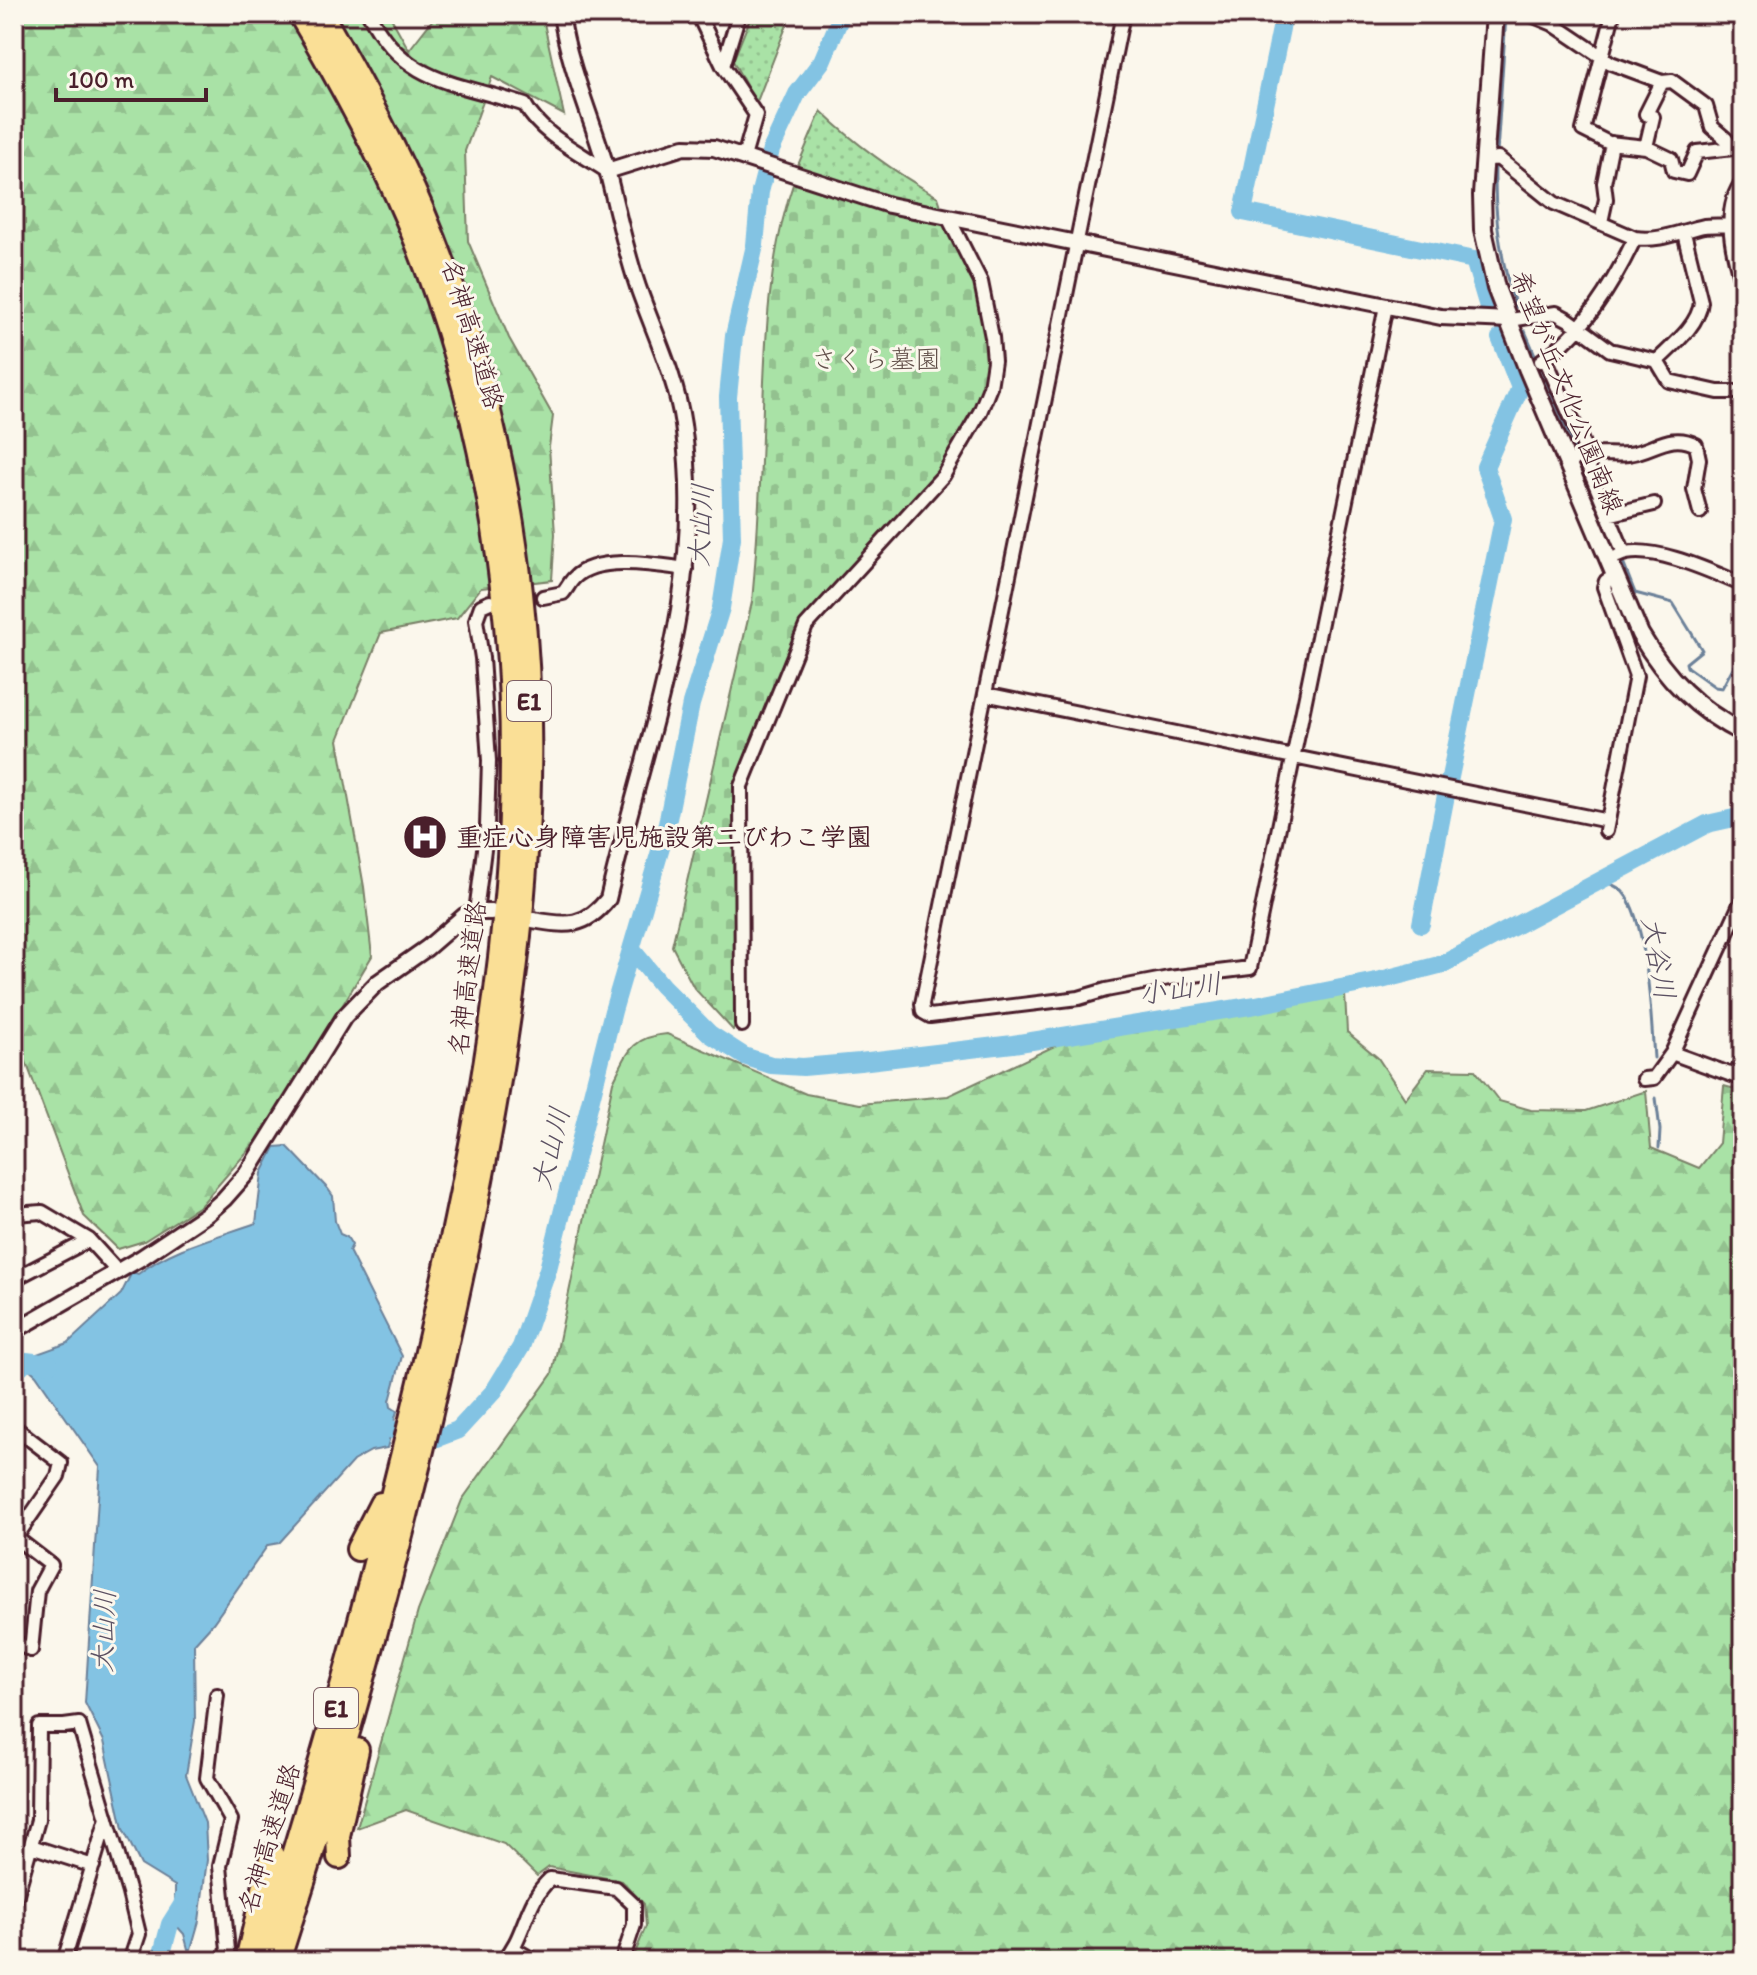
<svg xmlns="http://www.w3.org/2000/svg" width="1757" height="1975" font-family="Itim,'Klee One',sans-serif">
<defs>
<pattern id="forest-firs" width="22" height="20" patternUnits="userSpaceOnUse" patternTransform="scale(2)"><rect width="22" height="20" fill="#a9e2a6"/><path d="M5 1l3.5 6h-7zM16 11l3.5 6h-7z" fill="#93c18f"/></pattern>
<pattern id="cemetery-stones" width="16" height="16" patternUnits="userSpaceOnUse" patternTransform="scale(2)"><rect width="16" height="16" fill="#a9e2a6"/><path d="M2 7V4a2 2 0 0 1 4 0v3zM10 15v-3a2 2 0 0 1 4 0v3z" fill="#93c18f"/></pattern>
<pattern id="park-dots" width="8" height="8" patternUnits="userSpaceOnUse" patternTransform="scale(2)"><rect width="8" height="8" fill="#a9e2a6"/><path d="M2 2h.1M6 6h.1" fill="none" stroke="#93c18f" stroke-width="1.8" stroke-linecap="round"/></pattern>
</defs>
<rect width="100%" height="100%" fill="#fbf7ec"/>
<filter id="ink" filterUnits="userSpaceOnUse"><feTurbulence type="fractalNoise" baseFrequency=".0125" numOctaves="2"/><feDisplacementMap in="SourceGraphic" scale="16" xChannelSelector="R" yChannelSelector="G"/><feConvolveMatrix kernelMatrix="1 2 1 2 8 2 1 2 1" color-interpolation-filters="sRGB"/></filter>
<g filter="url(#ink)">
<path fill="url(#forest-firs)" stroke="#7a8068" stroke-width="2" d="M 14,14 L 389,14 L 409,50 L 437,14 L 542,14 L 564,115 L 492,77 L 465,151 L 468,241 L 509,338 L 553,416 L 549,447 L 555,534 L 552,580 L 481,588 L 457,618 L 381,633 L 338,740 L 364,887 L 372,956 L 272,1123 L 201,1205 L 144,1241 L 118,1249 L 84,1216 L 23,1054 L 14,1040 Z
M 1345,994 L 1347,1032 L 1378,1058 L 1405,1099 L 1428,1069 L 1475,1070 L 1499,1101 L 1531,1110 L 1586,1111 L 1646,1091 L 1651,1148 L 1699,1168 L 1719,1143 L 1724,1086 L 1743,1091 L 1743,1961 L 632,1961 L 646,1926 L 644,1904 L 622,1881 L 549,1867 L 537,1876 L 504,1844 L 406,1810 L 357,1828 L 418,1611 L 462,1500 L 552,1374 L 613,1082 C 628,1052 631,1037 667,1034 L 806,1094 L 860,1104 L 948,1096 L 1063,1042 Z"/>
<path fill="url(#cemetery-stones)" stroke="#7a8068" stroke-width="2" d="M 794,181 L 891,213 L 944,224 L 977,284 L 988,357 L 985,383 L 977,407 L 939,472 L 801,625 L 737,786 L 736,1025 L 733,1030 L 694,988 L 672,946 L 752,602 C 757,547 760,492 762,436 C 765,350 766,263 794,181 Z"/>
<path fill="url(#park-dots)" stroke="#7a8068" stroke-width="2" d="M 752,14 L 791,14 L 756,104 L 733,61 Z
M 821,111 C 856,145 896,173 938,197 L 942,209 L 890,200 L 802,170 L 798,165 Z"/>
<path fill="#83c3e3" stroke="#6c8199" stroke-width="2" d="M 287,1146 L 328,1189 L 333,1196 L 335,1221 L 340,1234 L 347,1237 L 352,1245 L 349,1251 L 402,1356 L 390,1401 L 391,1407 L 397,1411 L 387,1448 L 371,1451 L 353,1461 L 279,1543 L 268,1545 L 213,1623 L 194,1644 L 195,1721 L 186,1775 L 205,1823 L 207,1860 L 199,1921 L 191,1949 L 188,1949 L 184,1934 L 175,1924 L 175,1886 L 141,1865 L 123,1829 L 104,1741 L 85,1703 L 100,1467 L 36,1375 L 25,1365 L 26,1358 L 68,1343 L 121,1294 L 132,1272 L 138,1274 C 171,1248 217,1237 256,1223 L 262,1173 L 275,1147 Z"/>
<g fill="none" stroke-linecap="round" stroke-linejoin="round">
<path stroke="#6c8199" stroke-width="3" d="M 1497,153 L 1506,16
M 1495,168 C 1494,217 1500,260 1516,307
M 1525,331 L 1536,357
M 1541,369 L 1576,452
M 1622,560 L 1635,593 L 1673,603 L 1702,650 L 1686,663 L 1687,667 L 1715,687 L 1722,688 L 1743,649
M 1601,880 C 1608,883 1618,886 1623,892 C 1648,921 1651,1019 1654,1058
M 1656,1098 L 1660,1130 L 1659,1148"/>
<path stroke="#83c3e3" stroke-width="18" d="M 1284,14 L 1243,212 L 1474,260 L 1488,307
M 1449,782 L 1503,519 L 1485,467 L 1520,388 L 1500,338
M 1421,924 L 1446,795
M 632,950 L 662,986 L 710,1034 L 744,1056 L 771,1065 L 803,1067 L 860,1062 L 1013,1044 L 1256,1005 L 1381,980 L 1443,964 L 1707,824 L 1743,816
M 14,1373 L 26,1361 L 50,1364
M 371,1419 L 393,1430 L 437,1438 L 458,1430 L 494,1391 L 521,1347 L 548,1269 L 613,1011 L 665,834 L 691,704 L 721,608 L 732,538 L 728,397 L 734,336 L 755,245 L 760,192 L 771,150 L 797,94 L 822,61 L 842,14
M 160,1961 L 170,1924 L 182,1905 L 184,1897"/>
<g stroke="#4a1f2b" stroke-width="18">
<path id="minor" d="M 369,14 C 405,85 458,82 525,105 C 541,135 579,152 607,171
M 698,14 L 723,66 L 756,115 L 744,157
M 1123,14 L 922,1004 L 923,1012 L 930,1016 L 1079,998 L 1106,990 L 1169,978 L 1250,968 L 1386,306
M 1529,14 L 1553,24 L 1611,63 L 1662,82 L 1646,114 L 1653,117 L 1646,147
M 1613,14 L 1583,130 L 1609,143 L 1646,147 L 1671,159 L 1674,171 L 1687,174 L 1697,152 L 1743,147
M 1736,14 L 1743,28
M 723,66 L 739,14
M 1662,82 L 1672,81 L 1706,106 L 1712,127 L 1726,139 L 1732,148
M 1483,160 L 1498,158 L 1554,203 L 1635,238 C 1659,242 1681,231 1704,226 C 1712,225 1722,226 1730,225
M 1743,181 C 1720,210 1734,257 1743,288
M 1601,222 L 1606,199 L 1604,183 L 1612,143
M 1510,320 L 1556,313 L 1569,320 L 1610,350 L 1657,361 L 1669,381 L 1718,392 L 1743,392
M 1545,358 L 1583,444 L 1587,464 L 1624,553
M 1541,361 C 1585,331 1612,286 1635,238
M 1657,361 C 1672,346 1699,325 1701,302 L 1684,233
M 1577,458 C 1594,451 1611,456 1628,454 C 1652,452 1670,431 1696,445 L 1699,459 L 1694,489 L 1700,512
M 1608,515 L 1654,504
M 1618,556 C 1647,541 1715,573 1743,585
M 543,597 L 563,593 C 567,588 570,582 574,578 C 597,554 657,565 686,569
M 985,694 L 1608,821
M 1606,831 L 1636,676 L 1604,587 L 1606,581 L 1615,576
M 476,912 L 487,826 L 489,761 L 482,658 L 476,620 L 481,606 L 490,602
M 742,1025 L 741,786 L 806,626 L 943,476 L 980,412 L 990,387 L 994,361 L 992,337 L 981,282 L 948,217
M 1672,1053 L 1743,1079
M 1735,1076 L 1743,1058
M 1644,1079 L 1654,1078 L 1672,1053 L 1743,898
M 14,1214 L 42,1212 L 89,1240 L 118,1272
M 14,1279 L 89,1240
M 14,1427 L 61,1463 L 58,1476 L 14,1540
M 14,1642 L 31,1650 L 37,1591 L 51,1565 L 16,1538
M 217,1695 L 207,1778 L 231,1820 L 220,1866 L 229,1961
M 31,1846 L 93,1866
M 14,1904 L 38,1820 L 39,1726 L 64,1726 L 79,1724 L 129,1893 L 139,1934 L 130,1961
M 514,1949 L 535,1961
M 64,1961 L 107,1818
M 503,1961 C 526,1936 524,1903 550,1879 L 616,1888 L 634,1905 L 634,1925 L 622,1961"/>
</g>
<g stroke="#4a1f2b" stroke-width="20">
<path id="tertiary" d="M 607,171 L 684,147 L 714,148 L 889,205 L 1441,317 L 1510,320
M 533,920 C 567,926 585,928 608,899 C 645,739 707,592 683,425 C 676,376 654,333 638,287 C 625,249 617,209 607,170 C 592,118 569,68 561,14
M 14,1331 L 141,1258 L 207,1214 L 224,1199 L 247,1173 L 344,1017 L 377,983 L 427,948 L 464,916 L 476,912 L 491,912"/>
</g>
<g stroke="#4a1f2b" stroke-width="22">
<path id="secondary" d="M 1495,14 L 1482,195 L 1483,230 L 1496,288 L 1528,370 L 1640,634 C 1666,678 1697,710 1743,733"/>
</g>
<g stroke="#4a1f2b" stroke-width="28">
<path id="motorway" d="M 358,1549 L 381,1504
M 339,1857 L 338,1836 L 357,1750
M 249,1952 L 272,1855
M 260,1961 C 323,1765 377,1566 424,1365 C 470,1165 513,960 512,755 C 512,577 477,385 408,221 C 377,149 340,81 300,14
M 278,1961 C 348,1746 407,1527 455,1306 C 506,1072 548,833 521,593 C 508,466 473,330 423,212 C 394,144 358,78 321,14"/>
</g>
<use href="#minor" stroke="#fbf7ec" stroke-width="12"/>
<use href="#tertiary" stroke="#fbf7ec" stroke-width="14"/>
<use href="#secondary" stroke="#fbf7ec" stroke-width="16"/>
<use href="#motorway" stroke="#fadf96" stroke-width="22"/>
</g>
</g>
<defs>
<g id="hospital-disc" transform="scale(2.3)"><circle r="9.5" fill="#4a1f2b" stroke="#fbf7ec"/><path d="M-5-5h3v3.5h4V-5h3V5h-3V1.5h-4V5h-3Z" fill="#fff"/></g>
</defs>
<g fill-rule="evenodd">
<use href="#hospital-disc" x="425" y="837"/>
</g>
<g text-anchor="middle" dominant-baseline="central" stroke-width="6" stroke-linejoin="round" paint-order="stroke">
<g fill="#fbf7ec" stroke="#7f6065" stroke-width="2">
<rect x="507" y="681" width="44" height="40" rx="6"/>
<rect x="314" y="1688" width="44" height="40" rx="6"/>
</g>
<g font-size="24" font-weight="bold" fill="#4a1f2b">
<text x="529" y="701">E1</text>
<text x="336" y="1708">E1</text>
</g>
<g font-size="26" fill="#4a1f2b" stroke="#fbf7ec">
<text transform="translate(473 334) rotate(73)">名神高速道路</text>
<text transform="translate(1567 392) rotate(68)">希望が丘文化公園南線</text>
<text transform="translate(467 978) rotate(-83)">名神高速道路</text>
<text transform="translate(269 1838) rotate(-73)">名神高速道路</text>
</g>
<g font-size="26" fill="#62504a" stroke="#fbf7ec">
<text x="876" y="359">さくら墓園</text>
</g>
<g font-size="26" font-weight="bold" fill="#4a1f2b" stroke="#fbf7ec" text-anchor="start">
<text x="456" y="837">重症心身障害児施設第二びわこ学園</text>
</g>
<g font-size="28" font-style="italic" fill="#5b5062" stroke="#fbf7ec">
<text transform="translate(700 525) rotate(-87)">大山川</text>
<text transform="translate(1659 958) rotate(80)">大谷川</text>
<text transform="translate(1180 988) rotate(-8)">小山川</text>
<text transform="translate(550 1148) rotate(-76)">大山川</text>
<text transform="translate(103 1631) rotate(-88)">大山川</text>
</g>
</g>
<rect width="1757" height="1975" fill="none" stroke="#fbf7ec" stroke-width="48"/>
<rect x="24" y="24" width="1709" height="1927" fill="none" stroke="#4a1f2b" stroke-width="3" filter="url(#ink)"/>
<path d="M56 88v12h150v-12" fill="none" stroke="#4a1f2b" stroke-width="4"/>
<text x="68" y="88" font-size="24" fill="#4a1f2b" stroke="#fbf7ec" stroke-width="6" paint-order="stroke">100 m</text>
</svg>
